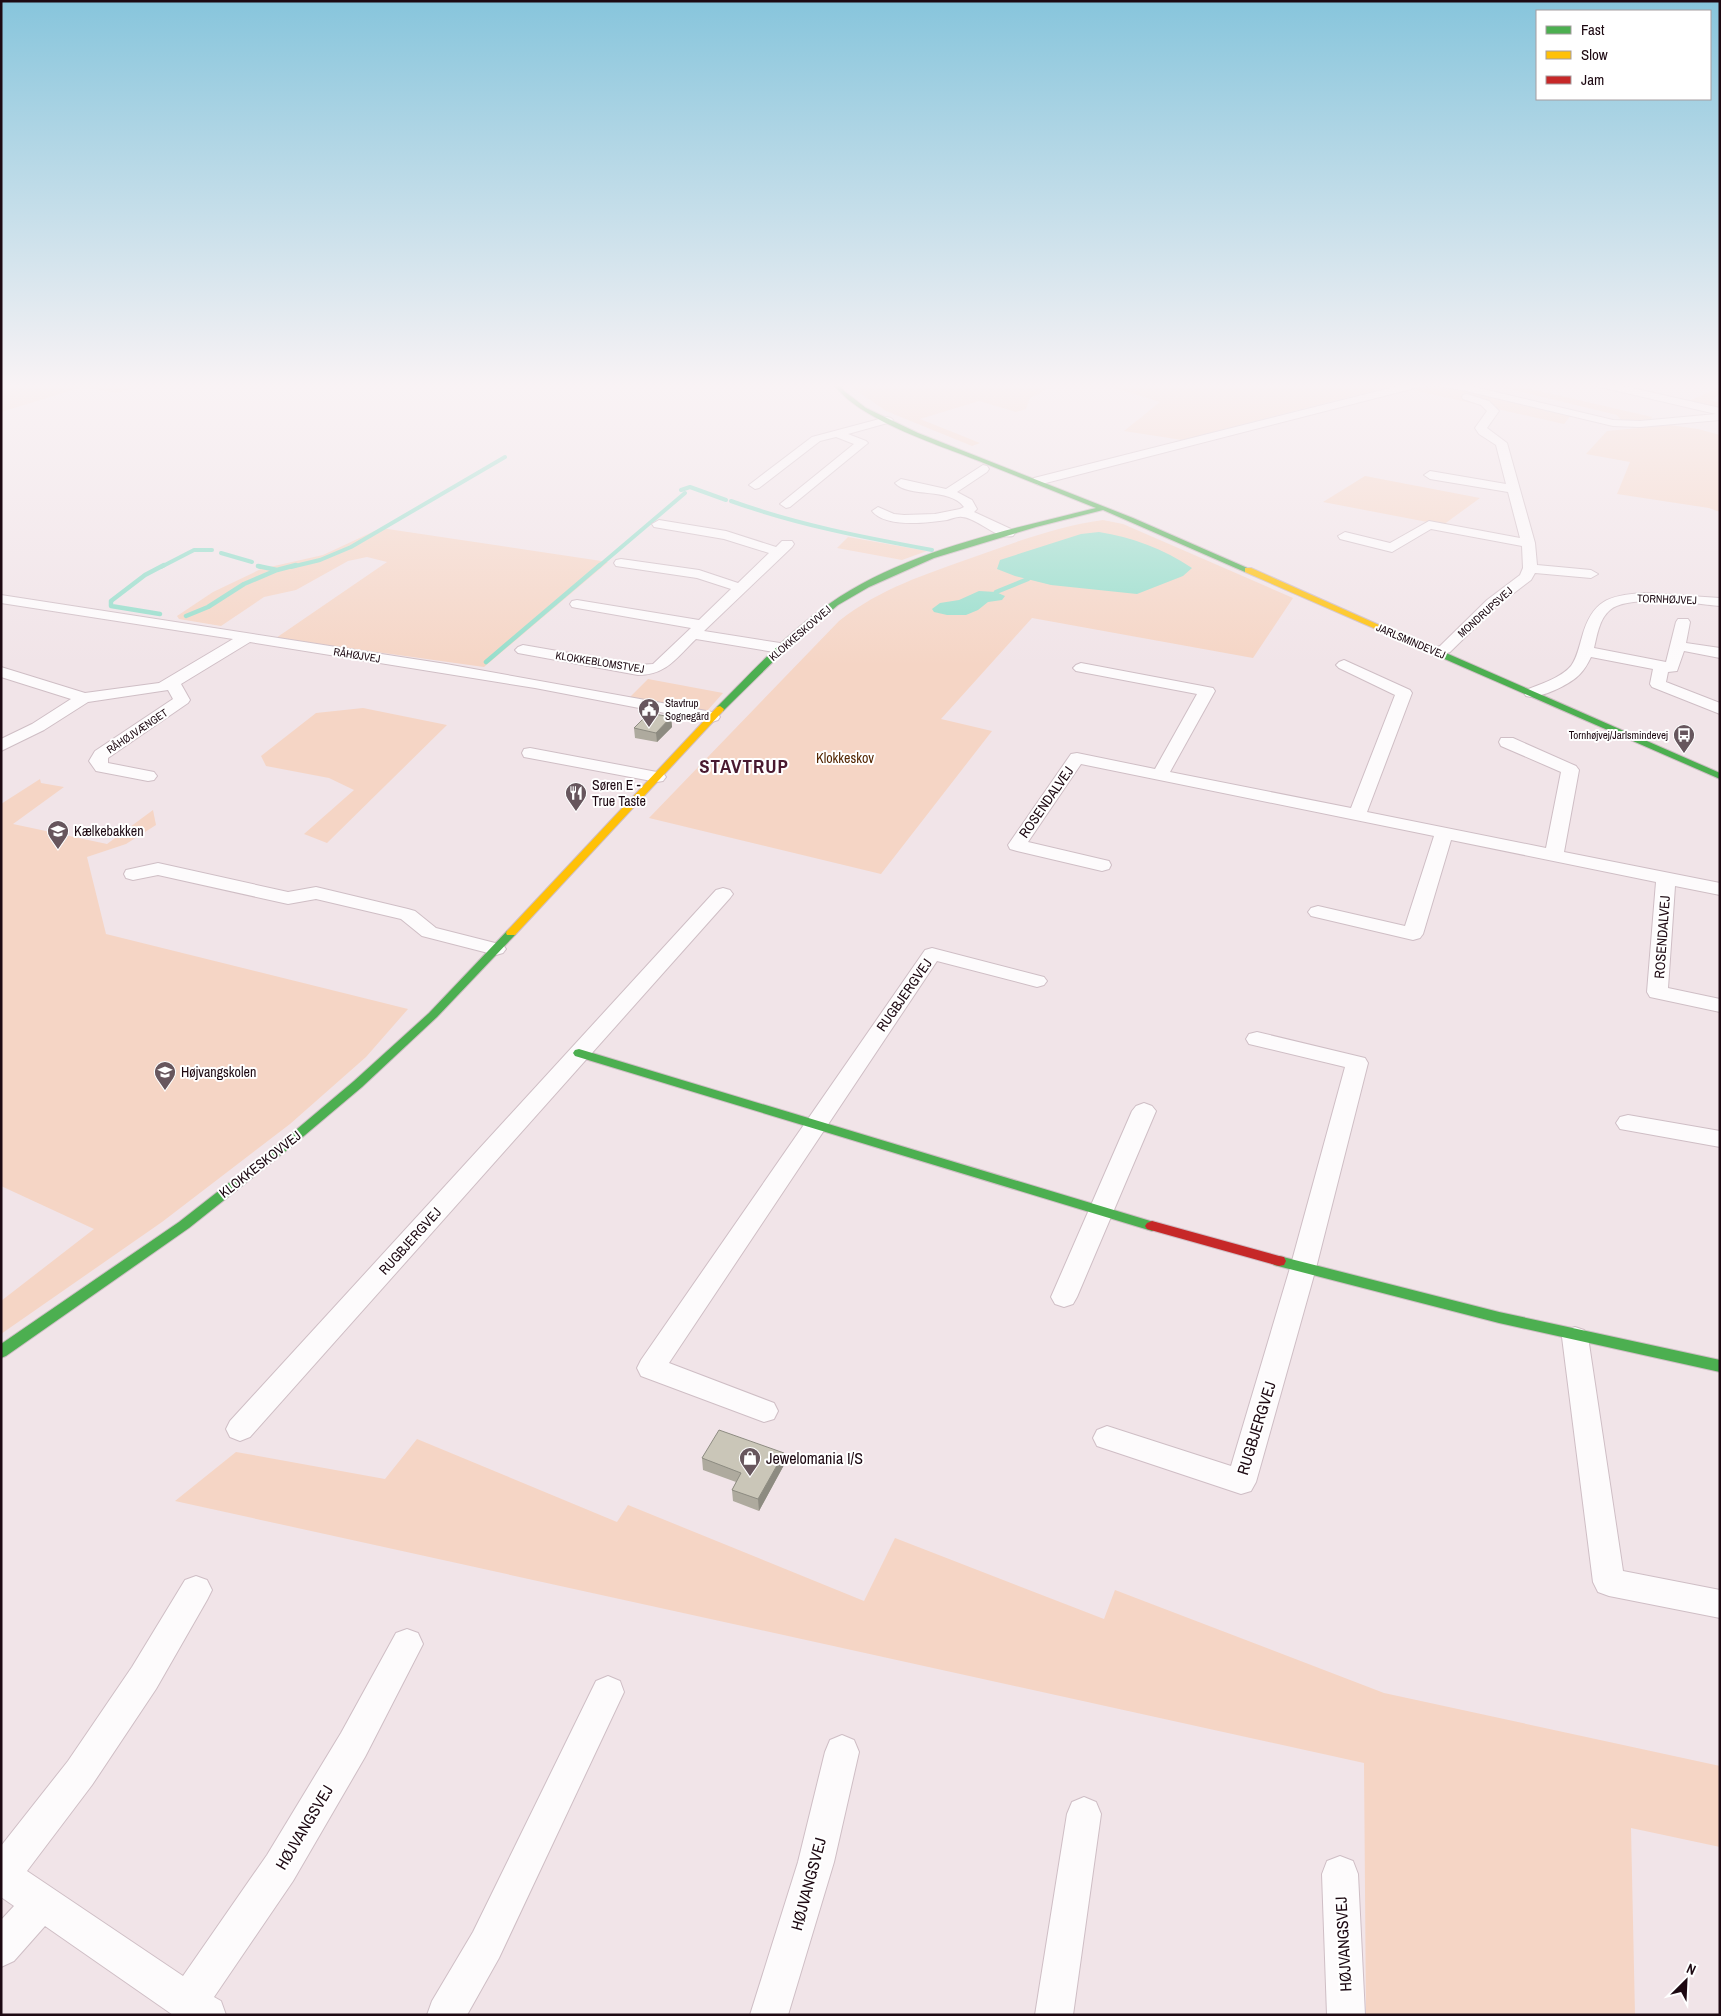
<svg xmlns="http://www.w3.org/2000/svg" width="1721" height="2016" font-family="'Archivo Narrow',sans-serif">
<rect width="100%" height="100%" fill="#f1e4e8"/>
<path fill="#f5d5c5" d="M 1,383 L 147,383 L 118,393 L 82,387 L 1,412 Z
M 850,383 L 1059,383 L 1030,398 L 1026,409 L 1016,412 L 979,401 L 920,419 L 980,443 L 972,446 L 886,411 L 853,388 Z
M 1099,383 L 1381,383 L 1388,387 L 1182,440 L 1124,431 L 1160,402 Z
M 1485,383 L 1504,383 L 1652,417 L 1651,420 L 1621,420 L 1617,415 Z
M 1431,386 L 1444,386 L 1571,415 L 1564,424 L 1413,390 Z
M 1720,387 L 1720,394 L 1711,400 L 1720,403 L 1720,410 L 1687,402 Z
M 1670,425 L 1698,429 L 1720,435 L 1720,512 L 1709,508 L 1617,494 L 1630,462 L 1586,454 L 1607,431 Z
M 1365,476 L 1480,498 L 1443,525 L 1323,502 Z
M 1103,520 L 1123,524 L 1293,598 L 1253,658 L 1032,618 L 941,719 L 992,731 L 881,874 L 649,818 L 839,621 C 881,588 924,575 974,557 C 1016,542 1058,526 1103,520 Z
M 381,528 L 608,562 L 484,667 L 276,638 L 387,562 L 367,557 L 348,561 L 296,590 L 264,597 L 221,626 L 179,619 L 177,616 L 213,592 L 261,569 L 323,555 Z
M 848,537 L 927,551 L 902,560 L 837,548 Z
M 648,679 L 723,693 L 707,711 L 630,697 Z
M 363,708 L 447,725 L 327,843 L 304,834 L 354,790 L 329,778 L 266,766 L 261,756 L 316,713 Z
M 40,779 L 41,783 L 64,787 L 13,824 L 107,844 L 153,810 L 156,825 L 126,844 L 87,857 L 106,934 L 408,1009 L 366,1057 L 290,1124 L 162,1222 L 1,1334 L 1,1301 L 94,1229 L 1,1186 L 1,804 Z
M 417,1439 L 617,1522 L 628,1505 L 864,1601 L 895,1538 L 1104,1619 L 1115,1590 L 1384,1693 L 1720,1766 L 1720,1847 L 1631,1828 L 1635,2015 L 1366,2015 L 1364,1763 L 175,1501 L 236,1452 L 385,1479 Z"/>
<path fill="#95decb" d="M 1099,532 C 1131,537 1164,549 1192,568 L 1183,576 L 1137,594 L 1051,585 L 1015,576 L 997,569 L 1000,560 L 1081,534 Z
M 979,591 L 996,592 L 1005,596 L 1002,600 L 988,602 L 978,610 L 966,615 L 947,615 L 934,612 L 932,609 L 940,603 L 959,600 Z"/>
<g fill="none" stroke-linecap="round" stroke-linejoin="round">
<path stroke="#95decb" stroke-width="4" d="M 681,490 L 690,487 L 726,500
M 731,501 C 798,525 862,537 932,550
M 221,553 L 252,562
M 258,566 L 261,567
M 161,567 L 194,550 L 212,550
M 291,567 L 320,560 L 351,547 L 505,457
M 598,567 L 685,493"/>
<path stroke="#95decb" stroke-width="4.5" d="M 258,566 L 277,570
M 996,592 L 1028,579
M 160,614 L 111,606 L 111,601 L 145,575 L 164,565
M 186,616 L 208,607 L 244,584 L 277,570 L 296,565
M 486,662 L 600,565"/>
<g stroke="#cfbec5" stroke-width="2">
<path id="street" d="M 1410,383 L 1462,384 L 1613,420 L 1640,421 L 1716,414 L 1596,386 L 1591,383 L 1610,383 L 1720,408 L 1720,420 L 1640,427 L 1613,426 L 1462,390 L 1438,386 L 1419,387 L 1038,485 L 1032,481 L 1034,478 Z
M 1467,394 L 1489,401 L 1499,411 L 1487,428 L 1507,443 L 1535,543 L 1537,565 L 1591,570 L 1598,574 L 1591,578 L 1535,573 L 1531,580 L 1497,606 L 1450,652 L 1437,657 L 1432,655 L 1429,652 L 1432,649 L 1440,646 L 1487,600 L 1520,575 L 1523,568 L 1522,546 L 1431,529 L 1392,552 L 1340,539 L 1338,536 L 1345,532 L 1390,543 L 1429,521 L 1520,538 L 1508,492 L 1430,479 L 1424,475 L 1430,471 L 1506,484 L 1496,445 L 1479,434 L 1475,428 L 1487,411 L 1481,405 L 1463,399 L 1462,397 L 1463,395 Z
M 887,417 L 891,418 L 893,420 L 891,422 L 848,434 L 866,441 L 868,443 L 790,507 L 786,508 L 780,504 L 854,444 L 836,437 L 820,441 L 759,488 L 755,489 L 749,485 L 812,437 Z
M 983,465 L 987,466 L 989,469 L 987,472 L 957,492 L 972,500 L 977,509 L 974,512 L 1013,530 L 1015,533 L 1013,536 C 996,540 978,518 962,517 C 958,516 951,519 947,520 C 927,523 885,528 872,511 L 878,507 L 894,514 L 904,515 L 935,514 L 960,509 L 964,507 C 950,487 908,498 895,483 L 901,479 L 946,489 Z
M 659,520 L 726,531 L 776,547 L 782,541 L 792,541 L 794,544 L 792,547 L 704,631 L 780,643 L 785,645 L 788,648 L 785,651 L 780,653 L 696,639 C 677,657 667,675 638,675 L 518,653 L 515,650 L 518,647 L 523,645 L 638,665 L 653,664 L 691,628 L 577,608 L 572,607 L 570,604 L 572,601 L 577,600 L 699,620 L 731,589 L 697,578 L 616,566 L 614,563 L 616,560 L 621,559 L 699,570 L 738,583 L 769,553 L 724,539 L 654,527 L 652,524 Z
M 1644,593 L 1720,598 L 1720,606 C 1696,604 1628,594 1610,610 C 1599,619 1597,636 1594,648 L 1666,662 L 1676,622 L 1678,619 L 1688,619 L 1690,622 L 1686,643 L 1720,648 L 1720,658 L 1684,651 L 1677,671 L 1668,672 L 1666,682 L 1720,703 L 1720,714 L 1652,687 L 1650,684 L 1653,669 L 1591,657 C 1588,663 1585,669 1580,674 C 1571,684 1539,700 1526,696 L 1524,693 L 1526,690 C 1540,684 1561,678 1571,666 C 1577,658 1579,647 1582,637 C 1592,601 1608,595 1644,593 Z
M 1,595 L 446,664 L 712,712 L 718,714 L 720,717 L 718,720 L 712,722 L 535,688 L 250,642 L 181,684 L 190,700 L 188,703 L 108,758 L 108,763 L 154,772 L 157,776 L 154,780 L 148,781 L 96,771 L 89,761 L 95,751 L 173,699 L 168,690 L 88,702 L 44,730 L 1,751 L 1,739 L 32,724 L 71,699 L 1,677 L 1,667 L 85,693 L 159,683 L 233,639 L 1,603 Z
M 1344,660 L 1410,690 L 1412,693 L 1367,812 L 1546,848 L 1561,772 L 1501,746 L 1499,742 L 1501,738 L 1513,738 L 1576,766 L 1579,770 L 1564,852 L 1720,883 L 1720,895 L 1675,886 L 1668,988 L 1720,999 L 1720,1012 L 1650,997 L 1647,992 L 1656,882 L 1451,840 L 1423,934 L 1420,938 L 1413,940 L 1311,916 L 1308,912 L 1311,908 L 1318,906 L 1405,926 L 1434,836 L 1081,764 L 1028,842 L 1109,861 L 1111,865 L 1109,869 L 1102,871 L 1017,851 L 1010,849 L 1008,845 L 1071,754 L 1077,753 L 1155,769 L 1197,694 L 1076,671 L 1073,668 L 1076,665 L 1081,663 L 1213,688 L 1215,691 L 1170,772 L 1351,808 L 1395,695 L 1339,668 L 1336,665 L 1339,662 Z
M 530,748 L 657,772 L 663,773 L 666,777 L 663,781 L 657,782 L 524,757 L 522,753 L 524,749 Z
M 158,863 L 288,892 L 316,887 L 408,909 L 415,911 L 436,928 L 503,945 L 506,949 L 503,953 L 496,955 L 422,936 L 401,919 L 316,899 L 288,904 L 158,875 L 133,880 L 126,878 L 124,874 L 126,870 Z
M 723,888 L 730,890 L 733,894 L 730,898 L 250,1437 L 240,1441 L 230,1437 L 226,1429 L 230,1421 L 716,890 Z
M 932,948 L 1044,977 L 1047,981 L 1044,985 L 1037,987 L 937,961 L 669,1363 L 774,1403 L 778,1411 L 774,1419 L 764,1422 L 641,1376 L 637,1368 L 641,1360 L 925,950 Z
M 1257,1032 L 1365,1058 L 1368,1063 L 1316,1268 L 1256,1482 L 1251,1491 L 1241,1494 L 1097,1446 L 1093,1438 L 1097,1430 L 1107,1426 L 1231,1466 L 1290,1268 L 1345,1067 L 1249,1044 L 1246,1039 L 1249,1034 Z
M 1144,1103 L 1152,1106 L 1156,1111 L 1077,1297 L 1073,1304 L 1064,1307 L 1055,1304 L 1051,1297 L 1132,1111 L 1136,1106 Z
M 1628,1115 L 1720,1131 L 1720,1147 L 1620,1129 L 1616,1123 L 1620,1117 Z
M 1575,1327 L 1584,1330 L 1588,1337 L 1623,1571 L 1720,1590 L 1720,1618 L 1609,1596 L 1598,1592 L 1593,1582 L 1562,1337 L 1566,1330 Z
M 196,1576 L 207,1580 L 212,1590 L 207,1600 L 156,1689 L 92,1785 L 27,1871 L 183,1976 L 267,1855 L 341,1733 L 396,1633 L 407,1629 L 418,1633 L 423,1644 L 365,1757 L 293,1881 L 214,1997 L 221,2001 L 226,2015 L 173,2015 L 45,1926 L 14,1961 L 1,1967 L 1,1920 L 14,1906 L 1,1897 L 1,1846 L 68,1761 L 132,1667 L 185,1580 Z
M 608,1676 L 620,1681 L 624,1692 L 499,1958 L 467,2015 L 427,2015 L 432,2001 L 473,1932 L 596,1681 Z
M 842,1735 L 854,1740 L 859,1752 L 834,1862 L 788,2015 L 750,2015 L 798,1862 L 825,1752 L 830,1740 Z
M 1084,1797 L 1096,1802 L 1101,1814 L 1073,2015 L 1035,2015 L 1067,1814 L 1072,1802 Z
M 1340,1856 L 1353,1861 L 1358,1874 L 1365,2015 L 1327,2015 L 1322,1874 L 1327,1861 Z"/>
</g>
<g stroke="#cfbec5" stroke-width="2">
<path id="fast" d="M 833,383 L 839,383 L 843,390 L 866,408 L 918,433 L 1133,518 L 1252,570 L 1245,572 L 1103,510 L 1036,527 L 934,558 L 869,587 L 838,605 L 788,647 L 723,711 L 717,711 L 717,707 C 751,673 789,631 829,604 C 905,551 1008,530 1096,508 C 1057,492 1018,477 979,461 C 939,445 856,419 833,383 Z
M 1408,639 L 1414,639 L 1720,773 L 1720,779 L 1408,643 Z
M 511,930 L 515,931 L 516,933 L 515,935 L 437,1017 L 362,1087 L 292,1146 L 189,1228 L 6,1356 L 1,1358 L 1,1344 L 179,1222 L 284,1140 L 354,1081 L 429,1013 L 507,931 Z
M 579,1049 L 1157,1223 L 1159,1226 L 1157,1229 L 1152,1231 L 575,1056 L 573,1053 L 575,1050 Z
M 1279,1256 L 1499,1312 L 1720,1360 L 1720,1372 L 1499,1323 L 1274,1265 L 1272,1261 L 1274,1257 Z"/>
</g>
<g stroke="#cfbec5" stroke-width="2">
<path id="slow" d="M 1245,568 L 1251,568 L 1415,641 L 1408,643 L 1245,572 Z
M 720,706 L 724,709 L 723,711 L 515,935 L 507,935 L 506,933 L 507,931 L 717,707 Z"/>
</g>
<g stroke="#cfbec5" stroke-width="2">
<path id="jam" d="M 1152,1221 L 1279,1256 L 1284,1257 L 1286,1261 L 1284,1265 L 1279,1266 L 1147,1229 L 1145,1226 L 1147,1223 Z"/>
</g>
<use href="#street" fill="#fdfbfc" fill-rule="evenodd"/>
<use href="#fast" fill="#4caf50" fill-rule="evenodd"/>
<use href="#slow" fill="#ffc107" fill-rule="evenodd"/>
<use href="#jam" fill="#c62828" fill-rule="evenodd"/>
</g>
<path fill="#aeaa9e" d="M 671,717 L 672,727 L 657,742 L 635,738 L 634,728 Z
M 784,1453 L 784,1465 L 759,1511 L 733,1501 L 732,1490 L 736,1482 L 703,1470 L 702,1458 Z"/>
<path fill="#8d8b81" d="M 671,717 L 672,727 L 657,742 L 656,733 Z
M 784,1453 L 784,1465 L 759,1511 L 758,1499 Z"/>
<path fill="#cac6b8" stroke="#8d8b81" d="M 649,713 L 671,717 L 656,733 L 634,728 Z
M 719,1430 L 784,1453 L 758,1499 L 732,1490 L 741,1473 L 702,1458 Z"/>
<linearGradient id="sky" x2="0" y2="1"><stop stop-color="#87c5dc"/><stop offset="0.58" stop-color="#f9f3f5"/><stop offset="1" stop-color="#f9f3f5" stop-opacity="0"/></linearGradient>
<rect width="1721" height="665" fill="url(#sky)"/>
<defs>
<g id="civic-pin" transform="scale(1.125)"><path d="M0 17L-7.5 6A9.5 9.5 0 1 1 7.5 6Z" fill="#67565d" stroke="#fff"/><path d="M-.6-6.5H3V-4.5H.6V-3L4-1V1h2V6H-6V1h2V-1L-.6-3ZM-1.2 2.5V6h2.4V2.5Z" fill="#fff"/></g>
<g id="bus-pin" transform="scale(1.125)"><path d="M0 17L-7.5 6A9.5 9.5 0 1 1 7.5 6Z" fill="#67565d" stroke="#fff"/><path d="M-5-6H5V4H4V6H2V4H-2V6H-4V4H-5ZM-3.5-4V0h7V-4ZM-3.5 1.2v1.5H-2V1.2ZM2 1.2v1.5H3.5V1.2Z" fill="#fff"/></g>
<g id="restaurant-pin" transform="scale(1.125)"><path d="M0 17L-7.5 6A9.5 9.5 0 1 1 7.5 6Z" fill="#67565d" stroke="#fff"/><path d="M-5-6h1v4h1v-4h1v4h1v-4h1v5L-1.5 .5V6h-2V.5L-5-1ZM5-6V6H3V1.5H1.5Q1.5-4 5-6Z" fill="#fff"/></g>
<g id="school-pin" transform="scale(1.125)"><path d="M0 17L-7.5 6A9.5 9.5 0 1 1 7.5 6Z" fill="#67565d" stroke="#fff"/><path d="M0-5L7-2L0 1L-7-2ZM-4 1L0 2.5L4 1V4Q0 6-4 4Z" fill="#fff"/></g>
<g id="shop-pin" transform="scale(1.125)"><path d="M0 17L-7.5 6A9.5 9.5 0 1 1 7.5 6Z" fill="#67565d" stroke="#fff"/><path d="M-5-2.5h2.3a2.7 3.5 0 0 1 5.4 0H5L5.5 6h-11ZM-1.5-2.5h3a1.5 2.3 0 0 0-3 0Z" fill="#fff"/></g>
</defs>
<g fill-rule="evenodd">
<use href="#civic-pin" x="649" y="709"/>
<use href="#bus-pin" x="1684" y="735"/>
<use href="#restaurant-pin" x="576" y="793"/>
<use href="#school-pin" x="58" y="831"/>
<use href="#school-pin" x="165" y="1072"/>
<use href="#shop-pin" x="750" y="1458"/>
</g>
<g text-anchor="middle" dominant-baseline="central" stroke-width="4" stroke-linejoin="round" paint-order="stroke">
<g font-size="11" fill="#1d0912" stroke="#fff">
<text transform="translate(1667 599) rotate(2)">TORNHØJVEJ</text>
<text transform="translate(1485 612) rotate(-42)">MONDRUPSVEJ</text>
<text transform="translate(800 633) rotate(-41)">KLOKKESKOVVEJ</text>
<text transform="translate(1411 641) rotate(23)">JARLSMINDEVEJ</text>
<text transform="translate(357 655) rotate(9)">RÅHØJVEJ</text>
<text transform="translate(600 662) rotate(9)">KLOKKEBLOMSTVEJ</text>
<text transform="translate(137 731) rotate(-34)">RÅHØJVÆNGET</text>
</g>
<g font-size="11" fill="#1d0912" stroke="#fff" text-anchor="start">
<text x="665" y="703">Stavtrup<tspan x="665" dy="13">Sognegård</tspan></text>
<text x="1668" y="735" text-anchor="end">Tornhøjvej/Jarlsmindevej</text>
</g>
<g font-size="14" fill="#532500" stroke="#fff">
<text x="845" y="758">Klokkeskov</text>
</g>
<g font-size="14" fill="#1d0912" stroke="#fff" text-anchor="start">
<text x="592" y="785">Søren E -<tspan x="592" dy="16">True Taste</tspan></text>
<text x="74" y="831">Kælkebakken</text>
<text x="181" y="1072">Højvangskolen</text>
</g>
<g font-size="14" fill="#1d0912" stroke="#fff">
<text transform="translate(1046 802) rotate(-55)">ROSENDALVEJ</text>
<text transform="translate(1662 937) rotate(-86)">ROSENDALVEJ</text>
<text transform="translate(904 995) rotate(-55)">RUGBJERGVEJ</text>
<text transform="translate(260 1164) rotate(-38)">KLOKKESKOVVEJ</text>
<text transform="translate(410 1241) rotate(-48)">RUGBJERGVEJ</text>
</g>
<g font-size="16" fill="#1d0912" stroke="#fff">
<text transform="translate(1256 1428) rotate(-73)">RUGBJERGVEJ</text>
<text transform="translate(304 1827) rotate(-59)">HØJVANGSVEJ</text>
<text transform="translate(808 1884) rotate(-75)">HØJVANGSVEJ</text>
<text transform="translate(1343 1944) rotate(-93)">HØJVANGSVEJ</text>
</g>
<g font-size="16" fill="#1d0912" stroke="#fff" text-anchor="start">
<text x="766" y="1458">Jewelomania I/S</text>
</g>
<g font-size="19" font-weight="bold" letter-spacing="1" fill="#491a30" stroke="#fff">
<text x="744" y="766">STAVTRUP</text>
</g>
</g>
<rect width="1721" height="2016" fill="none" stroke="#1d0912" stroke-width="5"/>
<rect x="1536" y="10" width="175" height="90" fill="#ffffff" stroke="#a59da0"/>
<rect x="1546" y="26" width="25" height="8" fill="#4caf50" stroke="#a59da0"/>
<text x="1581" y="35" font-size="15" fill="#1d0912">Fast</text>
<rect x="1546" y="51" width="25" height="8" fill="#ffc107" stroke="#a59da0"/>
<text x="1581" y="60" font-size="15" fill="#1d0912">Slow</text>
<rect x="1546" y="76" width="25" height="8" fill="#c62828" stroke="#a59da0"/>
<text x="1581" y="85" font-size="15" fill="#1d0912">Jam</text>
<g transform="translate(1686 1981) rotate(24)" stroke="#ffffff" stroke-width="4" paint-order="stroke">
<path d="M0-4L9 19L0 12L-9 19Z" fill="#1d0912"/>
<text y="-8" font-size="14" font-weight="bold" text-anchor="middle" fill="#1d0912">N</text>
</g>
</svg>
